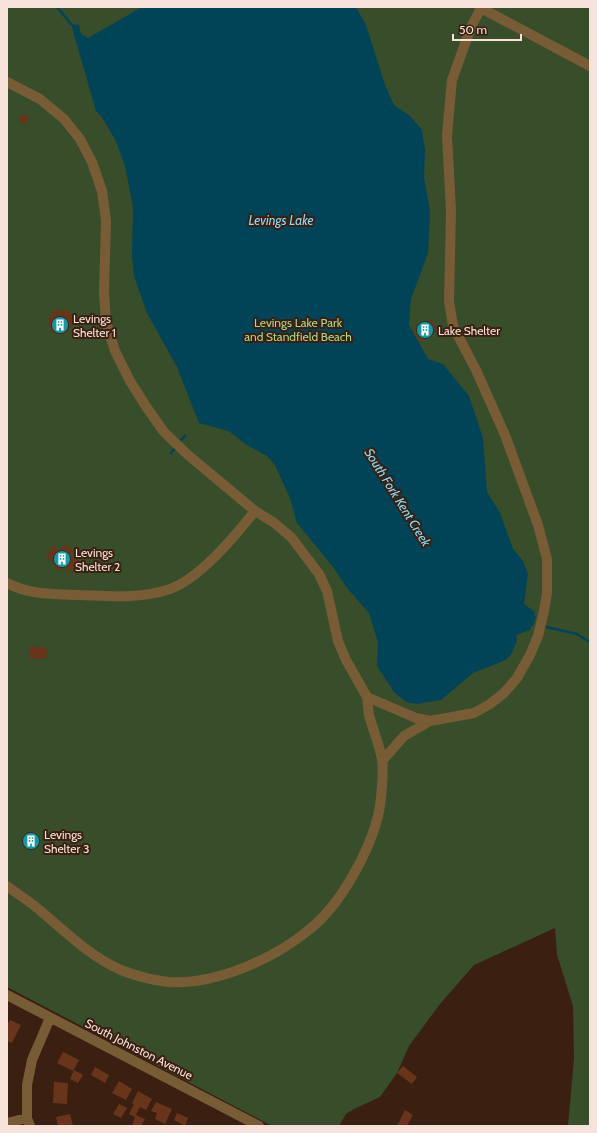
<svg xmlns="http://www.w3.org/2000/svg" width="597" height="1133" font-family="Cabin,sans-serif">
<rect width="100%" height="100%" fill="#3b1f10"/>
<path fill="#384d2a" d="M 7,7 L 590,7 L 590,652 L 589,654 L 590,655 L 590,1126 L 568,1126 L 574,1058 L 573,1006 L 557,955 L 555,928 L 474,965 L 440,1004 L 409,1046 L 397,1073 L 380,1097 L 354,1109 L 346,1114 L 339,1126 L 272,1126 L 7,987 Z"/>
<path fill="#014457" d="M 142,7 L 356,7 L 366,25 L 385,85 L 394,105 L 410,116 L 422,130 L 425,150 L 424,177 L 430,211 L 428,253 L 411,299 L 409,325 L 428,359 L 443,364 L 469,396 L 483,438 L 487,492 L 500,513 L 513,549 L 523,561 L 528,574 L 524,604 L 535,612 L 534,615 L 536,617 L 533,626 L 531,626 L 530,630 L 516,635 L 517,640 L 512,653 L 506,660 L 473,673 L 441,700 L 417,704 L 406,702 L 394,692 L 377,666 L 378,642 L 369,613 L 347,588 L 333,567 L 297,523 L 290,498 L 275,465 L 267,456 L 245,444 L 229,431 L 199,423 L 177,367 L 147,313 L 134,276 L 132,256 L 133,207 L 125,166 L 116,141 L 101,116 L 96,111 L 71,24 L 79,25 L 81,34 L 88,38 Z"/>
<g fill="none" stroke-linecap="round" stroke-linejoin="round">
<path stroke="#014457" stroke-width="2.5" d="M 57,7 L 71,24
M 181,440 L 185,436
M 171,453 L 174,449
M 542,626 L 577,634 L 590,642"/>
</g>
<path fill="#69351a" d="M19.5 119a4.5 4.5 0 1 1 9 0a4.5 4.5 0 1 1-9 0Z
M 54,310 L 68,310 L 74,322 L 66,334 L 52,333 L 47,321 Z
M 431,319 L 438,330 L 420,341 L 413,330 Z
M 64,545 L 73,549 L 70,556 L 79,560 L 73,572 L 63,567 L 61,571 L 53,567 L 55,563 L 46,558 L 52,546 L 61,551 Z
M 30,646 L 47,648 L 46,659 L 29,658 Z
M 33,833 L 37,839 L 36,846 L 28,848 L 24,842 L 26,835 Z
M 10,1020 L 21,1025 L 12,1043 L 7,1041 L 7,1025 Z
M 63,1052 L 79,1060 L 73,1071 L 57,1063 Z
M 403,1066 L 417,1077 L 412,1084 L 397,1073 Z
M 95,1067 L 109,1075 L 105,1083 L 91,1075 Z
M 74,1070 L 83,1075 L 78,1083 L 70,1079 Z
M 119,1081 L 132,1089 L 126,1100 L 112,1093 Z
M 54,1082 L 68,1083 L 67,1104 L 53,1103 Z
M 138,1091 L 152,1099 L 146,1110 L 140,1107 L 136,1115 L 145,1119 L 141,1126 L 132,1126 L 135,1117 L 129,1114 L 134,1104 L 132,1103 Z
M 156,1102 L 172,1109 L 165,1124 L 155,1119 L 157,1113 L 151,1111 Z
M 119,1104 L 127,1108 L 121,1118 L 113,1114 Z
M 405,1110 L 413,1115 L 407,1126 L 397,1126 Z
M 177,1113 L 188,1118 L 185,1126 L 174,1120 Z
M 70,1114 L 73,1126 L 58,1126 L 56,1117 Z"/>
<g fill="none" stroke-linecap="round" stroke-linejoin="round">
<path stroke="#785c36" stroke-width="10" d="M 479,7 L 590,66
M 7,82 L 40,99 L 64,119 L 80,139 L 92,162 L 102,191 L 106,221 L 104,292 L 106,322 L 115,351 L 130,381 L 147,408 L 164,432 L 188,455 L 255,511 L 273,522 L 291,537 L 319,574 L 327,591 L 338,641 L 346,660 L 367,697 L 416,718 L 430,721
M 7,583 C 29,595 55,594 79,595 C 108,596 138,599 167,590 C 198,581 235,536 255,511
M 382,761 L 404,736 L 430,721 L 474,713 L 490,704 L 504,693 L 517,678 L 530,655 L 538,636 L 544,611 L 547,593 L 547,559 L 538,525 L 505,435 L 476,370 L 453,326 L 449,301 L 451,211 L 447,135 L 452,80 L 471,27 L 481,8
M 7,886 C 19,895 32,903 43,913 C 68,934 91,957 121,970 C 136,976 152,980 168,982 C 216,985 274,959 310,929 C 340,905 369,853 378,816 C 381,804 384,771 382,759 C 379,744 373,730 369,715 C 368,710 368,703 367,697
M 7,995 L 259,1126
M 7,1123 L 27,1118
M 30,1126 L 27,1118 L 27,1085 L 32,1060 L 50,1018"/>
</g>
<defs>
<g id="building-disc" transform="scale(0.9)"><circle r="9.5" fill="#0f9aa8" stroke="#3b1f10"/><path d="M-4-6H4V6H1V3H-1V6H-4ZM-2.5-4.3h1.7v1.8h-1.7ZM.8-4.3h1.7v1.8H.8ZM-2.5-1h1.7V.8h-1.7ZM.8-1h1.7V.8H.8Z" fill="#fff"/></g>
</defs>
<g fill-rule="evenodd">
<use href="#building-disc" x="60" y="325"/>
<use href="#building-disc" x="425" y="330"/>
<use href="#building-disc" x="62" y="559"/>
<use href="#building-disc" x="31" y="841"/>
</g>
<g text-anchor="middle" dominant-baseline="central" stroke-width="4" stroke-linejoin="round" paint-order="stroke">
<g font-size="12" fill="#f6e2d9" stroke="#3b1f10" text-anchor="start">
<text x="73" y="318">Levings<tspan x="73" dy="14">Shelter 1</tspan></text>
<text x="438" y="330">Lake Shelter</text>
<text x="75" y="552">Levings<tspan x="75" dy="14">Shelter 2</tspan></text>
<text x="44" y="834">Levings<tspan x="44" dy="14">Shelter 3</tspan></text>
</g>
<g font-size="12" fill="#a9d78b" stroke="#3b1f10">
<text x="298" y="322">Levings Lake Park<tspan x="298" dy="14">and Standfield Beach</tspan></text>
</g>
<g font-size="12" fill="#f6e2d9" stroke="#3b1f10">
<text transform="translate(139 1049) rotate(27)">South Johnston Avenue</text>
</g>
<g font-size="13" font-style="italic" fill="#89dcfb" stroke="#3b1f10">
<text x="281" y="220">Levings Lake</text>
<text transform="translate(398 497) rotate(58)">South Fork Kent Creek</text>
</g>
</g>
<rect width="597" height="1133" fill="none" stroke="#f6e2d9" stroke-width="16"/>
<path d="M453 34v6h68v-6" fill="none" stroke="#f6e2d9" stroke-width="2"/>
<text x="459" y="34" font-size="12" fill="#f6e2d9" stroke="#3b1f10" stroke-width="3" paint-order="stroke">50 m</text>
</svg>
